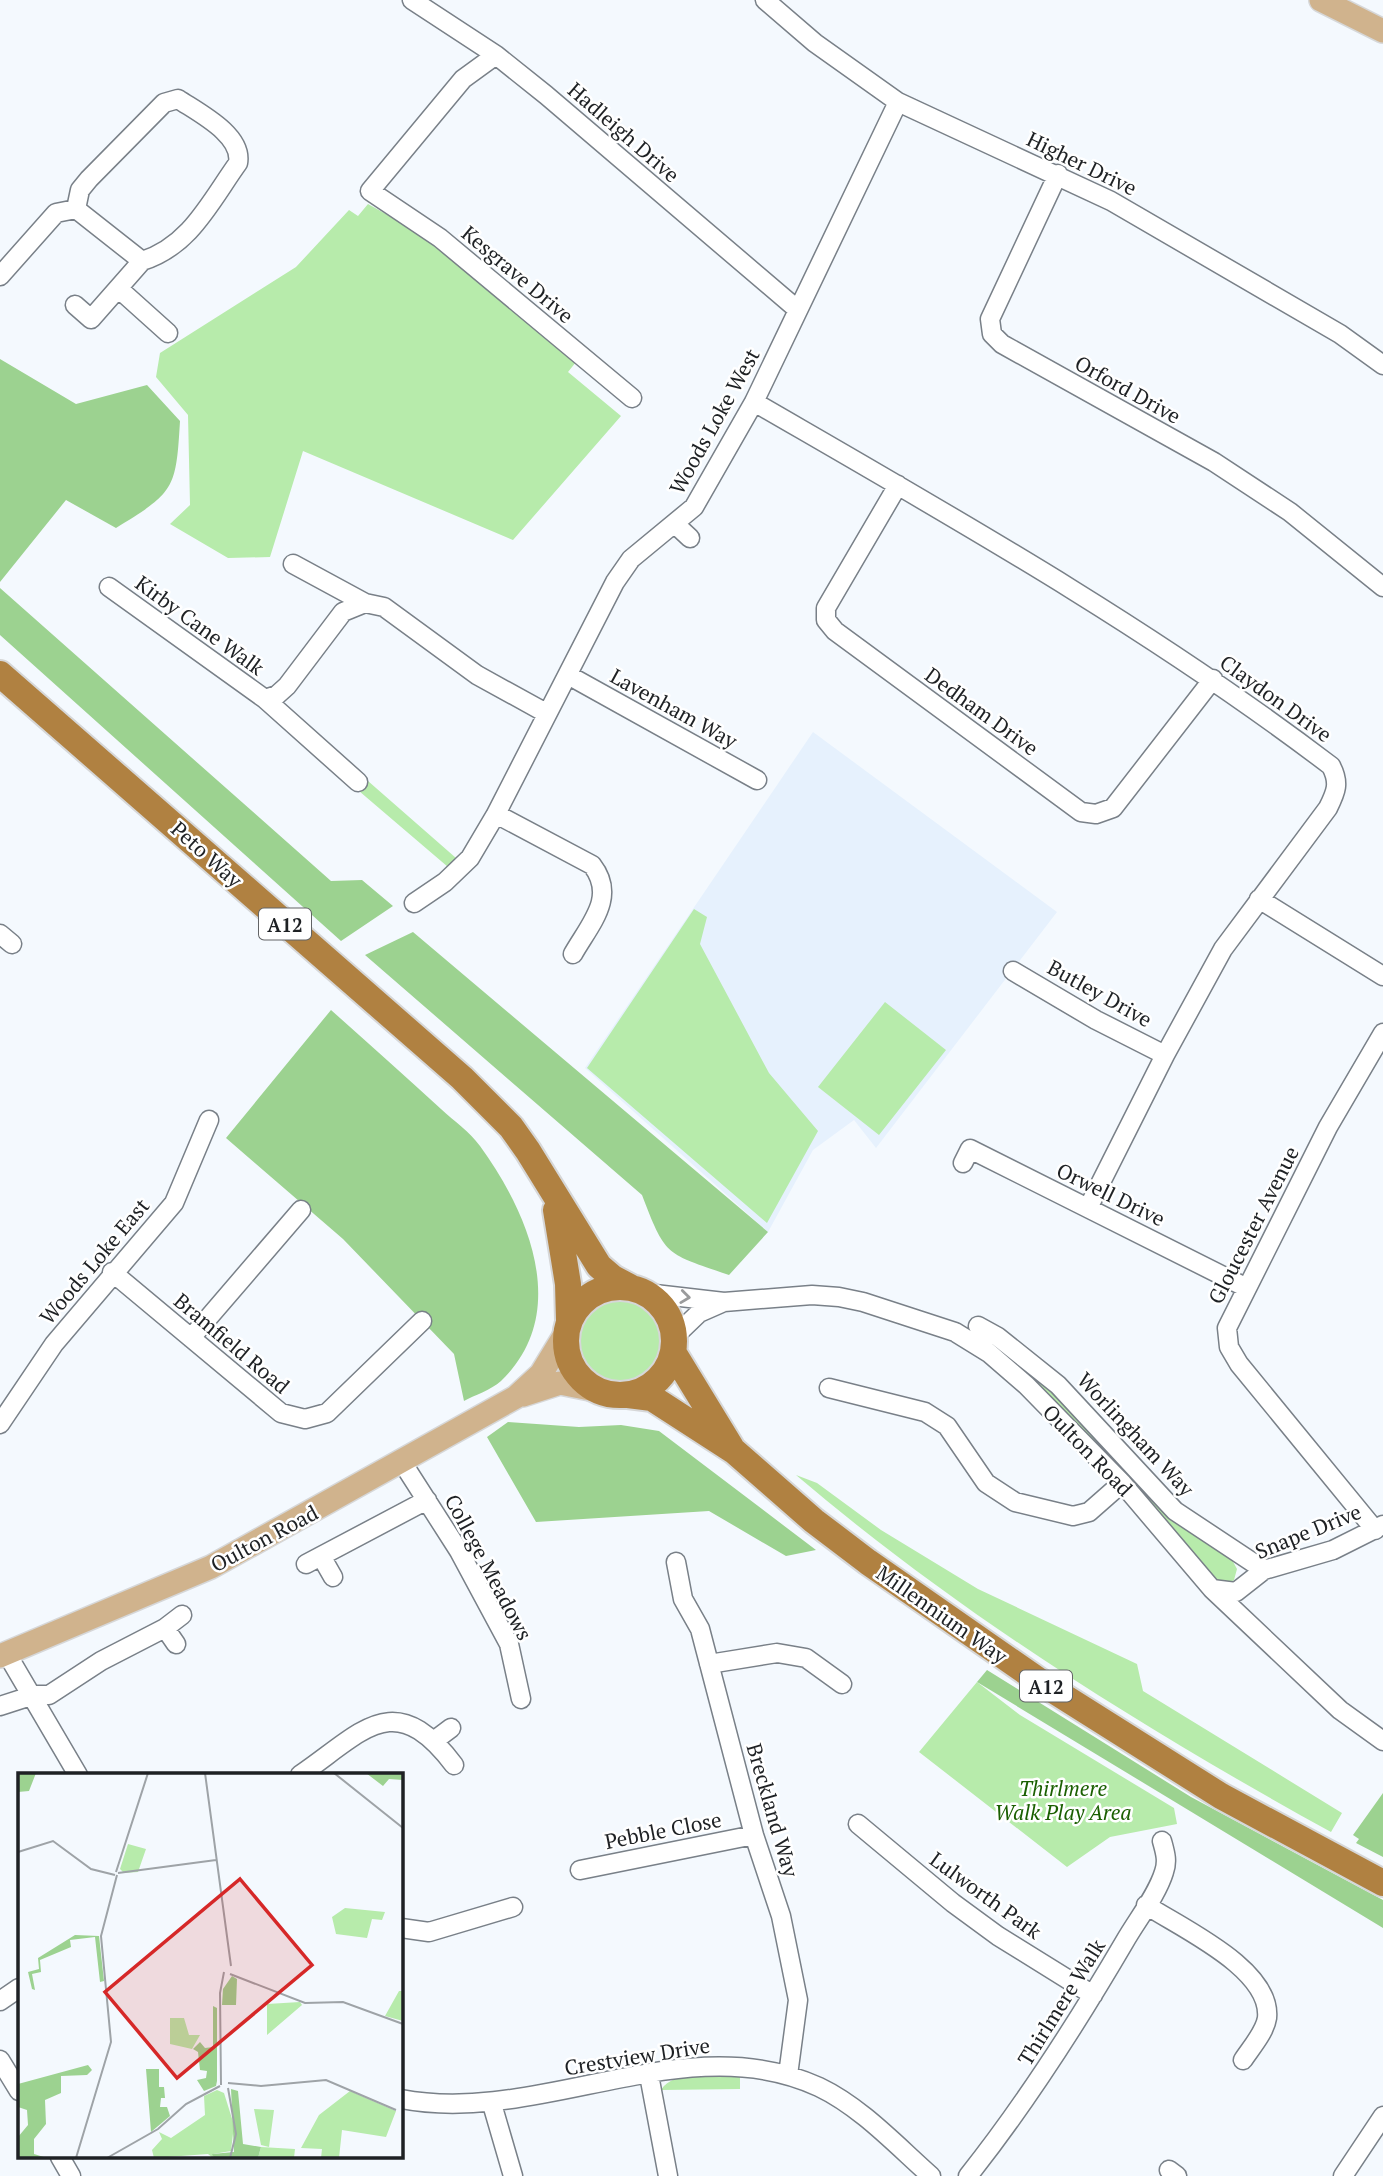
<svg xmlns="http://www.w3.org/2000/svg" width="1383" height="2176" font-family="'PT Serif',serif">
<rect width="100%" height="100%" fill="#f4f9fe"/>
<path fill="#e6f1fd" d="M 813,732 L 1057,912 L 876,1148 L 854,1120 L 813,1150 L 768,1232 L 585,1068 Z"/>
<path fill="#b7ebab" d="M 368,204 L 434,241 L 576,362 L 568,372 L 621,416 L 513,540 L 303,451 L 270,557 L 228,558 L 170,524 L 190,505 L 188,415 L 156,377 L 160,353 L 296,267 L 349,210 L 358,216 Z
M 368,781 L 456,858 L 448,867 L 359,791 Z
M 694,909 L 707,917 L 700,944 L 769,1073 L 818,1131 L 767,1223 L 587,1068 Z
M 885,1002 L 946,1050 L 879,1135 L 818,1087 Z
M575 1341a44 44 0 1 1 88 0a44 44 0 1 1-88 0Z
M 974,1331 L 1057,1392 L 1169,1516 L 1231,1558 L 1237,1569 L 1234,1580 L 1229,1583 L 1217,1582 L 1072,1419 L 1025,1375 L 971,1335 Z
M 796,1475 L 817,1483 L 881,1530 L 978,1589 L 1137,1664 L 1143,1691 L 1342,1813 L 1331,1832 C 1144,1729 959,1614 796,1475 Z
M 977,1682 L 1020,1715 L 1174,1808 L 1177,1824 L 1110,1837 L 1067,1867 L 919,1752 Z
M 740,2073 L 740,2089 L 661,2090 C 674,2069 718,2075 740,2073 Z"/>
<path fill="#9cd290" d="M 0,359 L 76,404 L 147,385 L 180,421 C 176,489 175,492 116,528 L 66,500 L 0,582 Z
M 0,588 L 331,881 L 362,880 L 393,906 L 341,941 L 0,635 Z
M 413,932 L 768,1232 L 729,1275 C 666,1253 666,1258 642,1195 L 365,955 Z
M 331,1010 C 368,1043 405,1076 441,1109 C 454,1121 470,1132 480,1146 C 528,1212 572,1313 501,1381 C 491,1390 475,1395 464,1401 L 454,1354 L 343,1239 L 226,1138 Z
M 508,1422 L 579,1427 L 621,1425 L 659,1431 L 816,1550 L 786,1556 L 709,1511 L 536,1522 L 487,1437 Z
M 987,1670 L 1191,1797 L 1383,1900 L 1383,1928 L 977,1682 Z
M 1383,1793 L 1383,1857 L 1356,1843 L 1359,1839 L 1353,1835 Z"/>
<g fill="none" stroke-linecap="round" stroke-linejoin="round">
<g stroke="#798088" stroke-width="21">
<path id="minor" d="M 412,0 L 496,55 L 546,95 L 798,310
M 765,0 L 815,43 L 898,102 L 1111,201 L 1340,334 L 1383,365
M 496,55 L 463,79 L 370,191 L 440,238 L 632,398
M 1058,174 L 990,319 L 992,334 L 1002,344 L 1214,462 L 1290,512 L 1383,587
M 76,209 L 80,190 L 89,179 L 164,103 L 178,99 C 199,113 243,135 238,163 C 210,202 190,246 142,261
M 0,276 L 56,213 L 76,209 L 142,261 L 91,319 L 75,305
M 119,289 L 168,333
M 754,402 C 951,516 1150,628 1331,766 C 1340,783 1336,792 1328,808 L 1223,949 L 1165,1055 L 1088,1208
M 898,485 L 826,608 L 826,620 L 835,631 L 1081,812 L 1096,814 L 1113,808 L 1213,679
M 675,524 L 690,538
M 293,564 L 365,603 L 384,607 L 477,675 L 546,713
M 109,587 L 265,699 L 277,695 L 287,686 L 343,612 L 365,603
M 568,675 L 757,780
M 265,699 L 358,782
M 496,814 L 592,865 C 617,897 590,924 573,954
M 1259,899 L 1383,976
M 414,903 L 445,882 L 470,858 L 496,814 L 615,582 L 631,559 L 694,507 L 754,402 L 898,102
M 0,934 L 12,944
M 1013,971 L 1096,1020 L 1165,1055
M 963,1163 L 970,1149 L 1245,1287
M 112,1272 L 281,1413 L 305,1419 L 327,1413 L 422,1321
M 646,1293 L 724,1302 L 812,1295 L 839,1297 L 863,1302 L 955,1332 L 989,1353 L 1026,1385 L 1122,1483 L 1212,1589 L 1340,1710 L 1383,1741
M 978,1326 L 998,1337 L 1058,1385 L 1175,1511 L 1264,1570
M 674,1337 L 699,1313 L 724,1302
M 191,1338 L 301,1210
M 829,1388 L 925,1412 L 947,1426 L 986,1483 L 1015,1502 L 1073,1516 L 1089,1512 L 1122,1483
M 0,1424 L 54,1344 L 174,1203 L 209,1120
M 402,1462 L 459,1551 L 509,1644 L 521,1699
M 1375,1530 L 1239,1364 L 1229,1347 L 1227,1328 L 1328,1127 L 1383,1033
M 321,1556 L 333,1577
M 676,1562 L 683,1599 L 700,1629 L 754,1835 L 781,1916 L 798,2000 L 788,2075
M 306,1564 L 427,1500
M 1212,1589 L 1236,1592 L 1264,1570 L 1333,1550 L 1383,1525
M 165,1628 L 176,1644
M 7,1654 L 78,1775
M 709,1664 L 777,1653 L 806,1658 L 842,1684
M 0,1706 L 34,1695 L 49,1695 L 101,1661 L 165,1628 L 182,1615
M 435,1740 L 451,1728
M 300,1775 C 363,1732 394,1686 454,1765
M 858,1824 L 953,1903 L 998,1936 L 1093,1995
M 580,1870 L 754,1835
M 1146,1905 C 1181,1928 1272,1969 1267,2018 C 1265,2032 1251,2048 1243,2060
M 401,1928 L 429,1932 L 513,1907
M 0,2001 L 19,1988
M 0,2060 L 19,2091
M 649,2075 L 668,2176
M 401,2099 C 540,2126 686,2025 819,2087 C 861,2107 896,2145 931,2176
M 492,2104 L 513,2176
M 60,2157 L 71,2176
M 1169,2170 L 1177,2176
M 968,2176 C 1027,2102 1077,2023 1125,1941 C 1137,1920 1157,1895 1164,1872 C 1168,1861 1165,1852 1162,1841
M 1343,2176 L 1383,2116"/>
</g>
<g stroke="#d6d7d8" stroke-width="26">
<path id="major" d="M 1321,0 L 1383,31
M 523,1395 L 560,1383 L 595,1390
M 0,1656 L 211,1567 L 516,1397 L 541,1374 L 566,1333"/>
</g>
<g stroke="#d6d7d8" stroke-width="30">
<path id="highway" d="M 0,674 L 462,1078 L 511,1127 L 528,1151 L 599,1266 L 613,1278 L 630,1287
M 556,1210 L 568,1284 L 569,1320
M566 1341a54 54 0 1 1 108 0a54 54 0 1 1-108 0Z
M 673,1352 L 731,1447
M 628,1395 L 652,1398 L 734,1451 L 814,1521 L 868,1562 L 1045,1685 L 1221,1796 L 1383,1883"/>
</g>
<use href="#minor" stroke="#fff" stroke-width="18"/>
<use href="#major" stroke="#d0b38d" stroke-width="23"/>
<use href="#highway" stroke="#b08141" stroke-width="26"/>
</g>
<defs><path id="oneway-chevron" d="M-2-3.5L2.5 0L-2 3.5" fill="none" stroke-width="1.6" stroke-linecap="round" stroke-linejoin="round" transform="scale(1.75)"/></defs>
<use stroke="#9a9b9c" href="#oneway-chevron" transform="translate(685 1297) rotate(7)"/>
<g text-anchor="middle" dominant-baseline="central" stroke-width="5" stroke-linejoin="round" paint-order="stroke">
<g fill="#fff" stroke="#626466" stroke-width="2">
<rect x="259" y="908.5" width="52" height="31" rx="5"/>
<rect x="1020" y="1670.5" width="52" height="31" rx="5"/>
</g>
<g font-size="19" font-weight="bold" fill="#1e2124">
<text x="285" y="924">A12</text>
<text x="1046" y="1686">A12</text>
</g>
<g font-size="21" fill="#1e2124" stroke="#fff">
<text transform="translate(624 132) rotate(41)">Hadleigh Drive</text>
<text transform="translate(1082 163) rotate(26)">Higher Drive</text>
<text transform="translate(518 274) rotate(40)">Kesgrave Drive</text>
<text transform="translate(1128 389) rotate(29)">Orford Drive</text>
<text transform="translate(714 421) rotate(-61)">Woods Loke West</text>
<text transform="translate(200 625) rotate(36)">Kirby Cane Walk</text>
<text transform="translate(1276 698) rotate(36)">Claydon Drive</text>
<text transform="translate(674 708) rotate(29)">Lavenham Way</text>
<text transform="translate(982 711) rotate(36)">Dedham Drive</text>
<text transform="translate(207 854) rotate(42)">Peto Way</text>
<text transform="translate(1100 993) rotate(29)">Butley Drive</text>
<text transform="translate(1111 1194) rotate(26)">Orwell Drive</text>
<text transform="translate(1253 1225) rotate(-63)">Gloucester Avenue</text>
<text transform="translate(94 1261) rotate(-50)">Woods Loke East</text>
<text transform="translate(232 1343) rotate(40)">Bramfield Road</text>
<text transform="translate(1136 1434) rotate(47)">Worlingham Way</text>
<text transform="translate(1088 1450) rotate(46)">Oulton Road</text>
<text transform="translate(1308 1531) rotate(-22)">Snape Drive</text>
<text transform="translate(264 1538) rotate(-28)">Oulton Road</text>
<text transform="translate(489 1567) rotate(62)">College Meadows</text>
<text transform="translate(942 1614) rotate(35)">Millennium Way</text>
<text transform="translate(773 1810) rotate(74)">Breckland Way</text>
<text transform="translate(663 1830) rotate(-11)">Pebble Close</text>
<text transform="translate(986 1895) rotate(36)">Lulworth Park</text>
<text transform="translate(1061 2002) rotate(-58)">Thirlmere Walk</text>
<text transform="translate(637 2056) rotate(-9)">Crestview Drive</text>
</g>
<g font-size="21" font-style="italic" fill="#1a5f01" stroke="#fff">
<text x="1063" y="1788">Thirlmere<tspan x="1063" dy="24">Walk Play Area</tspan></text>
</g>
</g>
<g transform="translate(18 1773)">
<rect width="385" height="385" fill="#f4f9fe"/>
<path d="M 110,71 L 128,76 L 120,99 L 106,100 L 102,96 ZM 327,135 L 367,139 L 364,147 L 354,146 L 349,165 L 318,161 L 314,144 ZM 381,218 L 385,218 L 385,248 L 367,243 ZM 282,229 L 284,232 L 249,262 L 249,231 ZM 152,245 L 166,245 L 171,262 L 182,262 L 174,276 L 152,271 ZM 199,317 L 206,320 L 216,352 L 213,378 L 195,381 L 195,385 L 190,381 L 136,385 L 134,377 L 144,366 L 141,359 L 153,365 L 187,342 L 186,323 ZM 332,318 L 378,338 L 368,364 L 324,357 L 321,385 L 303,385 L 304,376 L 283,375 L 301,342 ZM 236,336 L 256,337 L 251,374 L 243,372 ZM 243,374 L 277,376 L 276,385 L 240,385 Z" fill="#b7ebab"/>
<path d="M 1,0 L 18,0 L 11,18 L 0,19 ZM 348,0 L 385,0 L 385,7 L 371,6 L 365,13 ZM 57,162 L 81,163 L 86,208 L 82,209 L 77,164 L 52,167 L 53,174 L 22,187 L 23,199 L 14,201 L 17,217 L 14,216 L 10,199 L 21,196 L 20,185 ZM 214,203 L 219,206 L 218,232 L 204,232 L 205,216 ZM 195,233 L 199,235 L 199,308 L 198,313 L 186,318 L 179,307 L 188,305 L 189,298 L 182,297 L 180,279 L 175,276 L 182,269 L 187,275 L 195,274 ZM 70,292 L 74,297 L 69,302 L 43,303 L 43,320 L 27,327 L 28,351 L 16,366 L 16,381 L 29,385 L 0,385 L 0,364 L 10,352 L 9,337 L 0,334 L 0,311 ZM 128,296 L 141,296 L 141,314 L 146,314 L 147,325 L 143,325 L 142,334 L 149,334 L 152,343 L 133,359 ZM 213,316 L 220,318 L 225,371 L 243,374 L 240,385 L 196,385 L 194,381 L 216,379 Z" fill="#9cd290"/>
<path fill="none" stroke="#9ea3a7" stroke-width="2" d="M 187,0 L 213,193M 316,0 L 385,55M 0,79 L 35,68 L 73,96 L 97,102M 98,99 L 130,0M 100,100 L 198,87M 212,201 L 287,230 L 325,229 L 385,251M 210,310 L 243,313 L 308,307 L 378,337M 203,312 L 202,220 L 206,199M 210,315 L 218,361 L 212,385M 58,385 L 93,269 L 83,163 L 99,102M 89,385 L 140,356 L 168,331 L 202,313"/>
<path fill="#d62828" fill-opacity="0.15" stroke="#d62828" stroke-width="3.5" d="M 222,106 L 294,192 L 159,305 L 87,219 Z"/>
<rect width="385" height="385" fill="none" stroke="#1e2124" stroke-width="3.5"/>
</g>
</svg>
